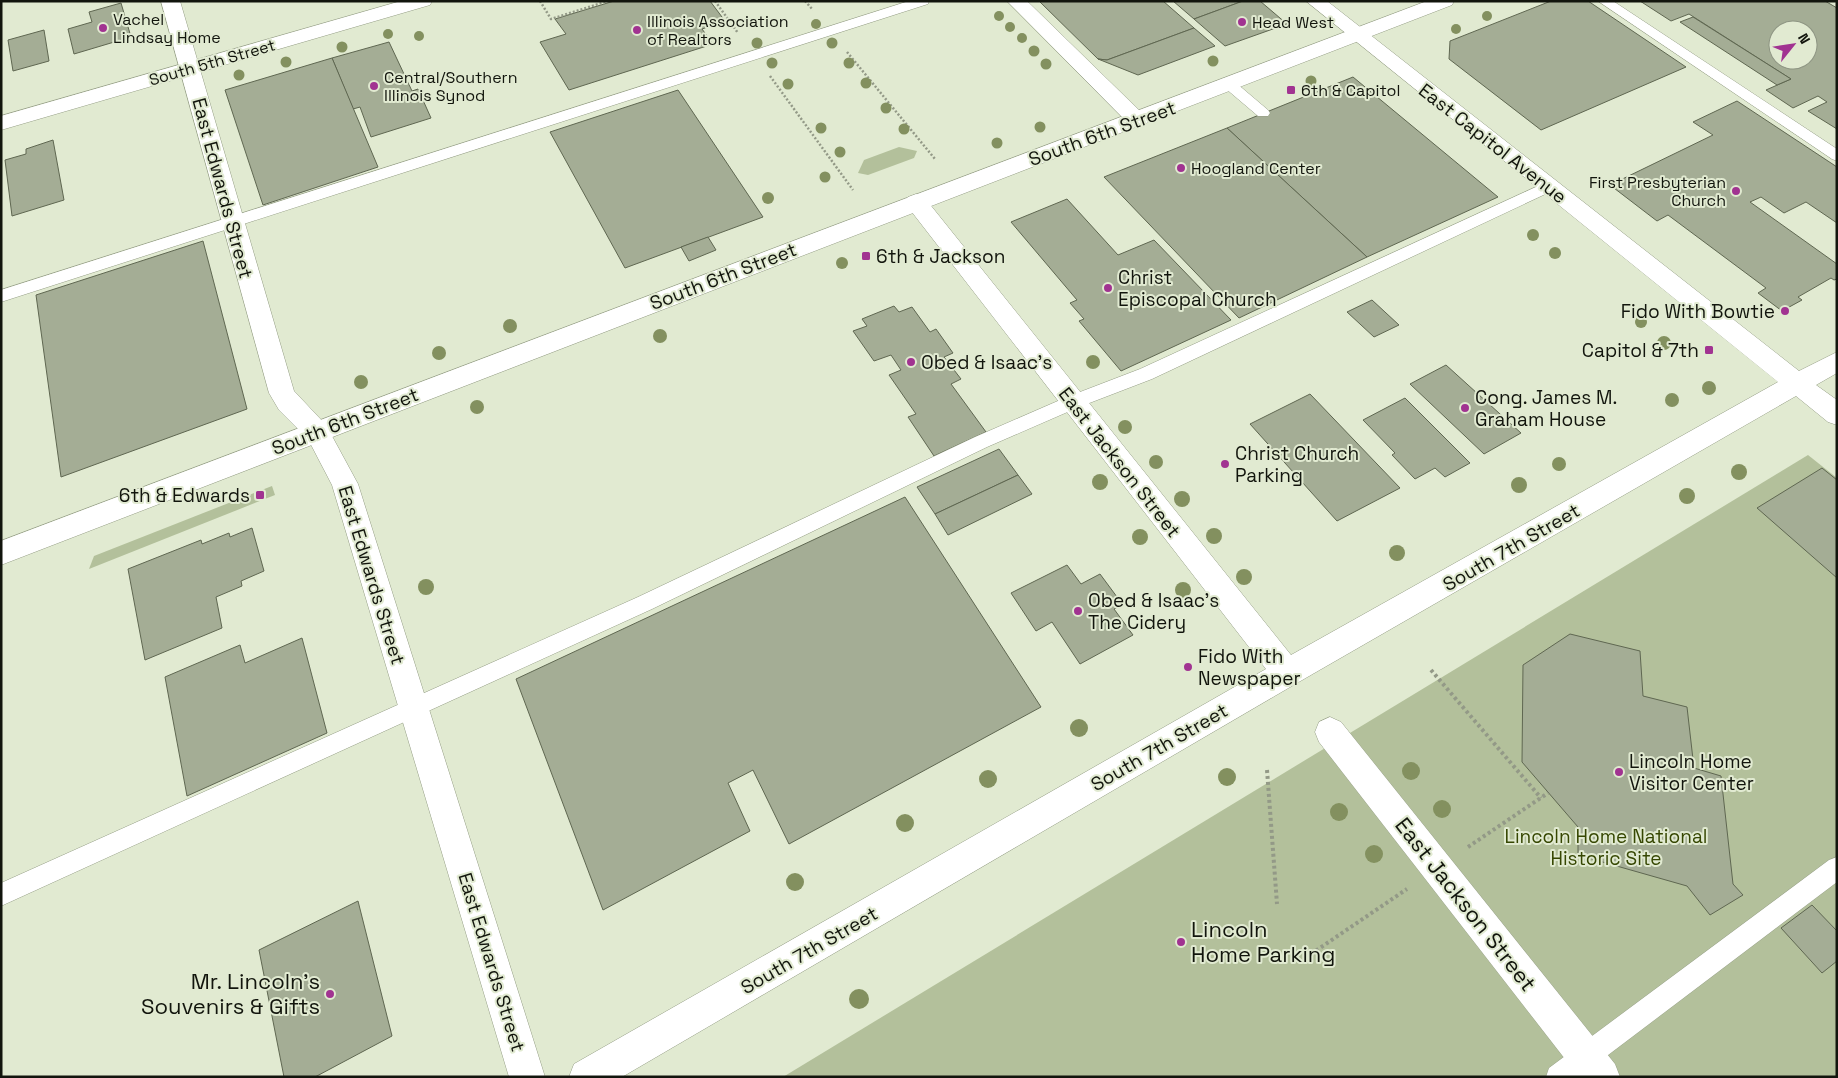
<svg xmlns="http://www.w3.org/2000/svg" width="1838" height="1078" font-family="'Space Grotesk',sans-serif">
  <rect width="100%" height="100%" fill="#e1ead1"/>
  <g fill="#b3c09b">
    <polygon points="899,147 917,151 914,158 868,175 858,173 864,160"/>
    <polygon points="1808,455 1837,478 1837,1077 783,1077"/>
    <polygon points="272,486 275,495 89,569 94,556"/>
  </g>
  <g fill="#a4ad95" stroke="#5f6751" fill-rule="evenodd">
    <polygon points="614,1 710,1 725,21 702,29 713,44 569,90 540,42 566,34 555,19"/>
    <polygon points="1039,1 1163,1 1194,28 1107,60 1098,59"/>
    <polygon points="1173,1 1243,1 1194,19"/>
    <polygon points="1243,1 1260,1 1287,24 1225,46 1194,19"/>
    <polygon points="1551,1 1588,1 1686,67 1541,130 1449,59 1450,41"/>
    <path d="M1640,1H1825L1837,8V129L1808,111L1827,102L1818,96L1793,108L1766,90L1791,79L1689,14L1671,21ZM1778,30H1808V60H1778Z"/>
    <polygon points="121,3 131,37 74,54 68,29 92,22 89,12"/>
    <polygon points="1693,17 1791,79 1777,85 1680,22"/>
    <polygon points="1194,28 1215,46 1138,75 1098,59 1107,60"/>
    <polygon points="44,30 49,61 13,71 8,40"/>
    <polygon points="389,42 412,91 418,89 431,118 371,137 360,107 353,109 332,58"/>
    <polygon points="332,58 378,167 263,205 225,90"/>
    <polygon points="1353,77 1498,197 1367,257 1227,128"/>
    <polygon points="678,90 763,217 625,268 550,132"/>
    <polygon points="1737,101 1837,167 1837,223 1806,202 1784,213 1761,197 1750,202 1837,264 1837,279 1834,280 1831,278 1798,297 1802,300 1782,311 1758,293 1766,288 1668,215 1657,221 1610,185 1713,135 1693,122"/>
    <polygon points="1227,128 1367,257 1239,318 1104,177"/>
    <polygon points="53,140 64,200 12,216 5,160 26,154 26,149"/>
    <polygon points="1067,199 1118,255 1154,240 1231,320 1121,371 1079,321 1084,319 1070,303 1077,300 1011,222"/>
    <polygon points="708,237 716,250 689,261 681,247"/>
    <polygon points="203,241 247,409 61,477 36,295"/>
    <polygon points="1372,300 1399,325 1374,337 1347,312"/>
    <polygon points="894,306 899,312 912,307 930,332 936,329 953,353 944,357 961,379 951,384 986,432 934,456 908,417 916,414 889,375 901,370 891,355 874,361 853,331 867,326 862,319"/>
    <polygon points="1446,365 1521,433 1484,454 1410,384"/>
    <polygon points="1310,394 1400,488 1337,521 1250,424"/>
    <polygon points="1405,398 1470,463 1445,477 1435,468 1415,479 1392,455 1395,453 1363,420"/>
    <polygon points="999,449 1018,475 935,514 917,487"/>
    <polygon points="1822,468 1837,480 1837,578 1757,508"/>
    <polygon points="1018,475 1032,494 948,535 935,514"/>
    <polygon points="905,497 1041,707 789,844 753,770 728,783 750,831 603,910 516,679"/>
    <polygon points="252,528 264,571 241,581 242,586 216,597 222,628 145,660 128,569 201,540 202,544 229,533 230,537"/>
    <polygon points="1067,565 1081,584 1100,574 1123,605 1114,609 1133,635 1080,664 1052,622 1036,631 1011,593"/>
    <polygon points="1570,634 1640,651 1643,696 1687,707 1694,768 1721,776 1733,884 1743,895 1710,915 1687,886 1578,855 1578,827 1522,762 1523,665"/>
    <polygon points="302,638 327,733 187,796 165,677 240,645 245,663"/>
    <polygon points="358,901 392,1036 315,1077 284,1077 259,950"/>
    <polygon points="1812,905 1837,931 1837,961 1822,973 1781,928"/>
  </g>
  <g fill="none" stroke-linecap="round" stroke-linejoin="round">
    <defs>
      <g id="service">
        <polygon points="909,1 929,1 928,4 1,302 1,290"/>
        <polygon points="1598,1 1613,1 1837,149 1837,161 1832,159"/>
        <polygon points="1230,81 1235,82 1268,110 1270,113 1268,116 1258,116 1225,88 1223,85 1225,82"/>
        <polygon points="1549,181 1554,182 1556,186 1554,190 1152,379 1079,407 987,447 652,609 1,906 1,883 638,597 975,437 1067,397 1140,369"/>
        <polygon points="1837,857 1837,882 1579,1077 1546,1077 1549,1068 1829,860"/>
      </g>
      <polygon id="pedestrian" points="1330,717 1341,722 1615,1064 1620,1077 1579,1077 1319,742 1315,732 1319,722"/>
      <g id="minor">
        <polygon points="161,1 180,1 294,391 326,425 358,484 545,1077 509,1077 332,485 308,439 279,410 269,393"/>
        <polygon points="1007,1 1027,1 1144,115 1147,120 1144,125 1137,127 1130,125"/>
        <polygon points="1306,1 1327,1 1799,371 1837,352 1837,373 1816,385 1837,400 1837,425 1828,422 1796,396 1297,683 622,1077 569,1077 574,1064 1266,669 908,207 905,202 908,197 916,194 924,197 1291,655 1778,382"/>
      </g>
      <g id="secondary">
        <polygon points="401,1 432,1 430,5 1,130 1,116"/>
        <polygon points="1427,1 1454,1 1452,5 1,565 1,541"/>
      </g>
    </defs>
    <use href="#service" stroke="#959e86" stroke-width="1"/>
    <use href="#pedestrian" stroke="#959e86" stroke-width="1"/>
    <use href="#minor" stroke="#959e86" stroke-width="1"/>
    <use href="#secondary" stroke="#959e86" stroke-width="1"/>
    <g stroke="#939987" stroke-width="2.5" stroke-dasharray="2 2" stroke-linecap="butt">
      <polyline points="540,1 551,19 608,1"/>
      <polyline points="715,1 738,33"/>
      <polyline points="805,1 813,10"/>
      <polyline points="847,52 935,159"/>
      <polyline points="770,76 853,190"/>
    </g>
    <g stroke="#939987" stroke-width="4" stroke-dasharray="3 3" stroke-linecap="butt">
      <polyline points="1431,670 1541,798"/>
      <polyline points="1267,770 1277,904"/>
      <polyline points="1468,847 1548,793"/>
      <polyline points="1311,954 1407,889"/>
    </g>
    <use href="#service" fill="#fff" fill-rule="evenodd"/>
    <use href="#pedestrian" fill="#fff" fill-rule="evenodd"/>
    <use href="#minor" fill="#fff" fill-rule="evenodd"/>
    <use href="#secondary" fill="#fff" fill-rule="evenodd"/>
  </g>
  <g fill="#83905f">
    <circle cx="999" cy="16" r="5"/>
    <circle cx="1487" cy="16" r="5"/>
    <circle cx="816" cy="24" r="5"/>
    <circle cx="1010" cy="27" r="5"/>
    <circle cx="1456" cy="29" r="5"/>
    <circle cx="388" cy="34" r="5"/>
    <circle cx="419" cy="36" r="5"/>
    <circle cx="1022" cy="38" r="5"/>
    <circle cx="757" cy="43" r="5.5"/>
    <circle cx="832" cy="43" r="5.5"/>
    <circle cx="342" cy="47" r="5.5"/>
    <circle cx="1034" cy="51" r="5.5"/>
    <circle cx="1213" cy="61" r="5.5"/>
    <circle cx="286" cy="62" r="5.5"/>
    <circle cx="772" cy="63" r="5.5"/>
    <circle cx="849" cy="63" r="5.5"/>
    <circle cx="1046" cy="64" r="5.5"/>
    <circle cx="239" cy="75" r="5.5"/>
    <circle cx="1311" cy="81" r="5.5"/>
    <circle cx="866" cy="83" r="5.5"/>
    <circle cx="788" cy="84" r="5.5"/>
    <circle cx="886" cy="108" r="5.5"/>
    <circle cx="1040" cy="127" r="5.5"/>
    <circle cx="821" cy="128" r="5.5"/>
    <circle cx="904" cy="129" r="5.5"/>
    <circle cx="997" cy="143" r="5.5"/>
    <circle cx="840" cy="152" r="5.5"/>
    <circle cx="825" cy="177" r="5.5"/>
    <circle cx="768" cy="198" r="6"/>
    <circle cx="1533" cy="235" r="6"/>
    <circle cx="1555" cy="253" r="6"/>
    <circle cx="842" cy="263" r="6"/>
    <circle cx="1641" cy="322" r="6"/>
    <circle cx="510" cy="326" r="7"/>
    <circle cx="660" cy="336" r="7"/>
    <circle cx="1664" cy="343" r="7"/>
    <circle cx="439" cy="353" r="7"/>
    <circle cx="1093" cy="362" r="7"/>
    <circle cx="361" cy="382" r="7"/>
    <circle cx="1709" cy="388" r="7"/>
    <circle cx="1672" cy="400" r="7"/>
    <circle cx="477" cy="407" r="7"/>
    <circle cx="1125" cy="427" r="7"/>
    <circle cx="1156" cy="462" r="7"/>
    <circle cx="1559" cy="464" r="7"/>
    <circle cx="1739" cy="472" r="8"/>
    <circle cx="1100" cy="482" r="8"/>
    <circle cx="1519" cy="485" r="8"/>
    <circle cx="1687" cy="496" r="8"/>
    <circle cx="1182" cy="499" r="8"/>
    <circle cx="1214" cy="536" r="8"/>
    <circle cx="1140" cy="537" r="8"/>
    <circle cx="1397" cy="553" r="8"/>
    <circle cx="1244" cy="577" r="8"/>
    <circle cx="426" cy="587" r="8"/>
    <circle cx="1183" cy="590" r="8"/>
    <circle cx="1079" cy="728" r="9"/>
    <circle cx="1411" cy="771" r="9"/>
    <circle cx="1227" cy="777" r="9"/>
    <circle cx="988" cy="779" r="9"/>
    <circle cx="1442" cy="809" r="9"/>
    <circle cx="1339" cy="812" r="9"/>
    <circle cx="905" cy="823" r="9"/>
    <circle cx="1374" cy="854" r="9"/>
    <circle cx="795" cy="882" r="9"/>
    <circle cx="859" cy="999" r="10"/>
  </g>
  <g fill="#a13391" stroke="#e1ead1" stroke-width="2">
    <circle cx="1242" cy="22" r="5"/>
    <circle cx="103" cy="28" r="5"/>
    <circle cx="637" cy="30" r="5"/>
    <circle cx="374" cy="86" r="5"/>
    <rect x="1286" y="85" width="10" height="10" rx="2.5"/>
    <circle cx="1181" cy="168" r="5"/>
    <circle cx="1736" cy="191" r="5"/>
    <rect x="861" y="251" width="10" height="10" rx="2.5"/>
    <circle cx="1108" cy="288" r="5"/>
    <circle cx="1785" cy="311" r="5"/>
    <rect x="1704" y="345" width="10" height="10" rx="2.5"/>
    <circle cx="911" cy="362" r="5"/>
    <circle cx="1465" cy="408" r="5"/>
    <circle cx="1225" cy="464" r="5"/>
    <rect x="255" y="490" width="10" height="10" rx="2.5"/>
    <circle cx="1078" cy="611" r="5"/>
    <circle cx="1188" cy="667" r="5"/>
    <circle cx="1619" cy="772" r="5"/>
    <circle cx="1181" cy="942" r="5"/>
    <circle cx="330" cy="994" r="5"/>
  </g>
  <g text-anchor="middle" stroke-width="4" stroke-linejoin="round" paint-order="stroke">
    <g font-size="16" fill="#12150d" stroke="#e1ead1" text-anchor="start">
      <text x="113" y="25">Vachel<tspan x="113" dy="18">Lindsay Home</tspan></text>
      <text x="647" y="27">Illinois Association<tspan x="647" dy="18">of Realtors</tspan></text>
      <text x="1252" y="28">Head West</text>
      <text x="384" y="83">Central/Southern<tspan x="384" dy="18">Illinois Synod</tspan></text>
      <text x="1301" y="96">6th &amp; Capitol</text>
      <text x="1191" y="174">Hoogland Center</text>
      <text x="1726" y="188" text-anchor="end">First Presbyterian<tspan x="1726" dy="18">Church</tspan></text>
    </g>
    <g font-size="16" fill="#12150d" stroke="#e1ead1">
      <text transform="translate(212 62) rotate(-16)" y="6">South 5th Street</text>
    </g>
    <g font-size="19" fill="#12150d" stroke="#e1ead1">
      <text transform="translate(1102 133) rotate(-20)" y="7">South 6th Street</text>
      <text transform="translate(1493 143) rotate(38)" y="7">East Capitol Avenue</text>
      <text transform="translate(223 188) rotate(75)" y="7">East Edwards Street</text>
      <text transform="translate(723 276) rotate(-21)" y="7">South 6th Street</text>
      <text transform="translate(345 421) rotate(-21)" y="7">South 6th Street</text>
      <text transform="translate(1120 462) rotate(52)" y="7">East Jackson Street</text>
      <text transform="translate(1511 547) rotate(-30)" y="7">South 7th Street</text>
      <text transform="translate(372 575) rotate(73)" y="7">East Edwards Street</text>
      <text transform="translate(1159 747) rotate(-30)" y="7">South 7th Street</text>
      <text transform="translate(809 950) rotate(-30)" y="7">South 7th Street</text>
      <text transform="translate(492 962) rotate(73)" y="7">East Edwards Street</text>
    </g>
    <g font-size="19" fill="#12150d" stroke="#e1ead1" text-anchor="start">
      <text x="876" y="263">6th &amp; Jackson</text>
      <text x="1118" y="284">Christ<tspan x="1118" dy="22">Episcopal Church</tspan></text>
      <text x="1775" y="318" text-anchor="end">Fido With Bowtie</text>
      <text x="1699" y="357" text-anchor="end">Capitol &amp; 7th</text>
      <text x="921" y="369">Obed &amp; Isaac's</text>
      <text x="1475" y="404">Cong. James M.<tspan x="1475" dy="22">Graham House</tspan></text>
      <text x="1235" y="460">Christ Church<tspan x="1235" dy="22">Parking</tspan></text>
      <text x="250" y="502" text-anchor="end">6th &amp; Edwards</text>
      <text x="1088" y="607">Obed &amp; Isaac's<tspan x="1088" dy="22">The Cidery</tspan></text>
      <text x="1198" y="663">Fido With<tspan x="1198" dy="22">Newspaper</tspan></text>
      <text x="1629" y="768">Lincoln Home<tspan x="1629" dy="22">Visitor Center</tspan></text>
    </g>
    <g font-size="19" fill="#364702" stroke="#e1ead1">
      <text x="1606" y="843">Lincoln Home National<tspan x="1606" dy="22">Historic Site</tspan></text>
    </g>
    <g font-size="22" fill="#12150d" stroke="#e1ead1">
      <text transform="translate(1466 904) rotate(52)" y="8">East Jackson Street</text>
    </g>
    <g font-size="22" fill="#12150d" stroke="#e1ead1" text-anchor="start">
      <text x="1191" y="937">Lincoln<tspan x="1191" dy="25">Home Parking</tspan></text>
      <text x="320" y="989" text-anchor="end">Mr. Lincoln's<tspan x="320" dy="25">Souvenirs &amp; Gifts</tspan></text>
    </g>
  </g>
  <rect width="1838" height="1078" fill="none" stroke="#12150d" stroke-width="5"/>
  <g transform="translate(1793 45) rotate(60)"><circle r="24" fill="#e1ead1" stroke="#8e9583"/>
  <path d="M0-4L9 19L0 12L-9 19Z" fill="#a13391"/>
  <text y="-8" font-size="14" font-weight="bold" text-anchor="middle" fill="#12150d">N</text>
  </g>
</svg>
